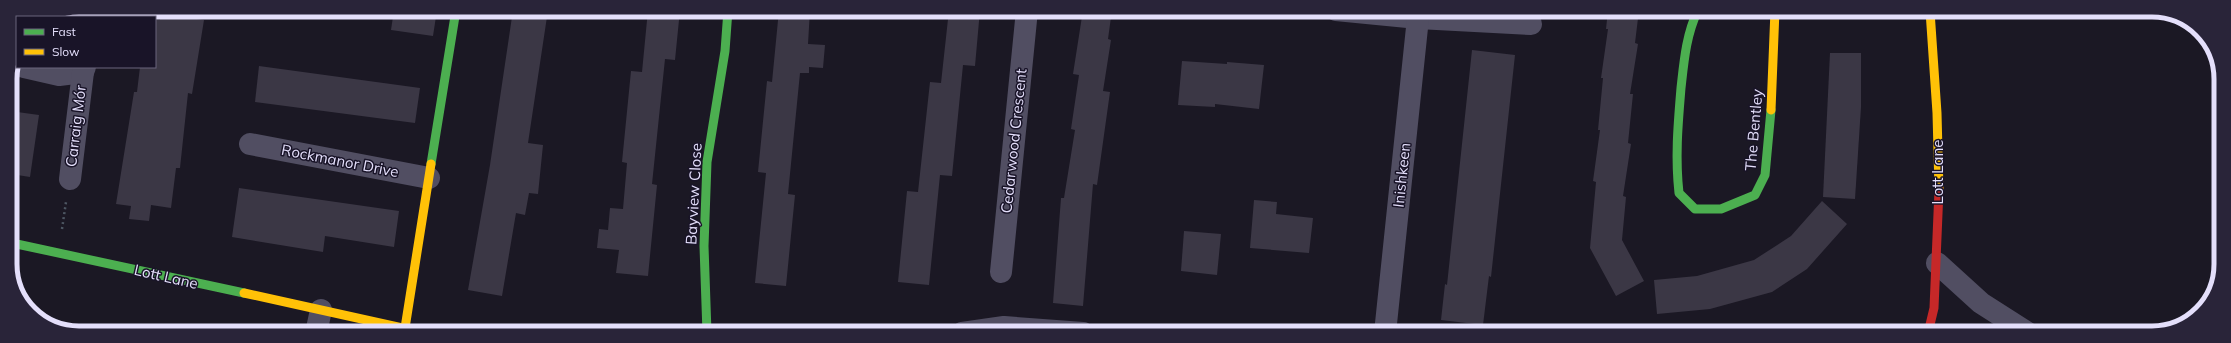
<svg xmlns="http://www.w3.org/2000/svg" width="2231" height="343" font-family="Mulish,sans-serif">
  <rect width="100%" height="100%" fill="#1b1824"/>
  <polygon fill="#182e2f" points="79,10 88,10 88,17 50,17"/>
  <g fill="#3b3745">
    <polygon points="394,10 437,10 433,36 391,30"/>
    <polygon points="513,10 548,10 528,143 543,145 538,194 529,193 525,215 516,213 502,296 468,290 490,165"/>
    <polygon points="648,10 680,10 675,60 665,59 652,184 657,185 648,276 616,273 619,250 597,248 599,229 608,230 610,208 623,209 627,163 622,162 631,71 642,72"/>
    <polygon points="779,10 810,10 808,44 825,45 823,68 809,67 809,73 800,73 788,194 795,195 786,286 755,283 766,173 758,172 767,81 772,82"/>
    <polygon points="949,10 980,10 975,66 963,65 952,176 940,175 929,285 898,282 907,191 918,192 930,82 941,83"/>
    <polygon points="1083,10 1112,10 1108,39 1111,40 1103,91 1110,92 1097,185 1093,184 1083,306 1053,303 1061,198 1064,198 1075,130 1071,129 1079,75 1073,74"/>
    <polygon points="1608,10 1639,10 1635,43 1638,44 1630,94 1633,94 1628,143 1631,144 1623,196 1626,197 1622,240 1644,281 1616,296 1590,248 1596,182 1593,181 1600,130 1598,130 1603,78 1601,78 1608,29 1606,29"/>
    <polygon points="160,14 204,20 192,94 188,93 180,168 176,168 171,208 151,205 149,221 129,219 131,206 116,204 134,92 137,92 140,67 155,67 155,20 160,20"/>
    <polygon points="1472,50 1515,55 1491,277 1489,276 1483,325 1441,320 1445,284 1447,285"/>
    <polygon points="1830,53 1861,53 1861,107 1855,199 1823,197"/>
    <polygon points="1182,61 1227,64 1227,62 1264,65 1259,109 1215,104 1215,107 1178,105"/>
    <polygon points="259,66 420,88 415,123 255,102"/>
    <polygon points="10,111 39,115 30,177 11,174"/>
    <polygon points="239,188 399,211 394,247 325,236 323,252 232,237"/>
    <polygon points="1254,200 1277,202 1276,214 1313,218 1309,253 1250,248"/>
    <polygon points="1822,201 1847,224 1807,269 1772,292 1710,309 1657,314 1654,280 1697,276 1754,260 1791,236"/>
    <polygon points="1184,231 1221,234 1217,275 1181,271"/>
  </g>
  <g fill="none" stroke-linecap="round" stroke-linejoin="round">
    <polyline stroke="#4d5662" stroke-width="2.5" stroke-dasharray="2 3" stroke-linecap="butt" points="62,229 66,202"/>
    <g stroke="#514e62" stroke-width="22">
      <polyline points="1336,10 1418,18 1531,24"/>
      <polyline points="101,17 102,10"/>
      <polyline points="24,67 59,75 83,72 85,67"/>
      <polyline points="250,144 429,178"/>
      <polyline points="70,179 83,72"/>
      <polyline points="1937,263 1981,303 2028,333"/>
      <polyline points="1001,272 1027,10"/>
      <polyline points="316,333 321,310"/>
      <polyline points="962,333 1004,327 1083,333"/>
      <polyline points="1385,333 1418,18"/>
    </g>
    <g stroke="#4caf50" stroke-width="9">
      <path d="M1698,10C1686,35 1684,61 1681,88C1678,124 1675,157 1679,193L1695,209H1721L1755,195L1765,175L1771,110"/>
      <polyline points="431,164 456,10"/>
      <polyline points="12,243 244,293"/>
      <polyline points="707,333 704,246 707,162 725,51 728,10"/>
    </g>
    <g stroke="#ffc107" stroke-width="9">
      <polyline points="1930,11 1937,113 1939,190"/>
      <polyline points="1771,110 1775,10"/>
      <polyline points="244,293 425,333"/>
      <polyline points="405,328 431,164"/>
    </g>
    <polyline stroke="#c62828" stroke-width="9" points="1928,333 1934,308 1939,190"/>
  </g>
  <g text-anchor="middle" stroke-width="3" stroke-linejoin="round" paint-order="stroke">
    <g font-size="15" fill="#e4dffb" stroke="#191428">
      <text transform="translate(76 126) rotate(-83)" y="5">Carraig Mór</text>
      <text transform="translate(1754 130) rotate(-85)" y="5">The Bentley</text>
      <text transform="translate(1014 141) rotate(-84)" y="5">Cedarwood Crescent</text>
      <text transform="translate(340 161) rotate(11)" y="5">Rockmanor Drive</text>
      <text transform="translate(1938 172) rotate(-90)" y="5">Lott Lane</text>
      <text transform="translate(1402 175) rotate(-84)" y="5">Inishkeen</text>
      <text transform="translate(694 194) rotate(-87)" y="5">Bayview Close</text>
      <text transform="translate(166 277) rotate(13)" y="5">Lott Lane</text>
    </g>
  </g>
  <path d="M0 0H2231V343H0ZM79 17H2152A62 62 0 0 1 2214 79V264A62 62 0 0 1 2152 326H79A62 62 0 0 1 17 264V79A62 62 0 0 1 79 17Z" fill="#292439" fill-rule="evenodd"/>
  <path fill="none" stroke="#e4dffb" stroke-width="5" d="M79 17H2152A62 62 0 0 1 2214 79V264A62 62 0 0 1 2152 326H79A62 62 0 0 1 17 264V79A62 62 0 0 1 79 17Z"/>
  <rect x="16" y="16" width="140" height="52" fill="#191428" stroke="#6a657c"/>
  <rect x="24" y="29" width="20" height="6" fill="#4caf50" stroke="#6a657c"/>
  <text x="52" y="36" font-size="12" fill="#e4dffb">Fast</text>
  <rect x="24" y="49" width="20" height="6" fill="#ffc107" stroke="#6a657c"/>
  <text x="52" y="56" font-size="12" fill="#e4dffb">Slow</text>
</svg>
